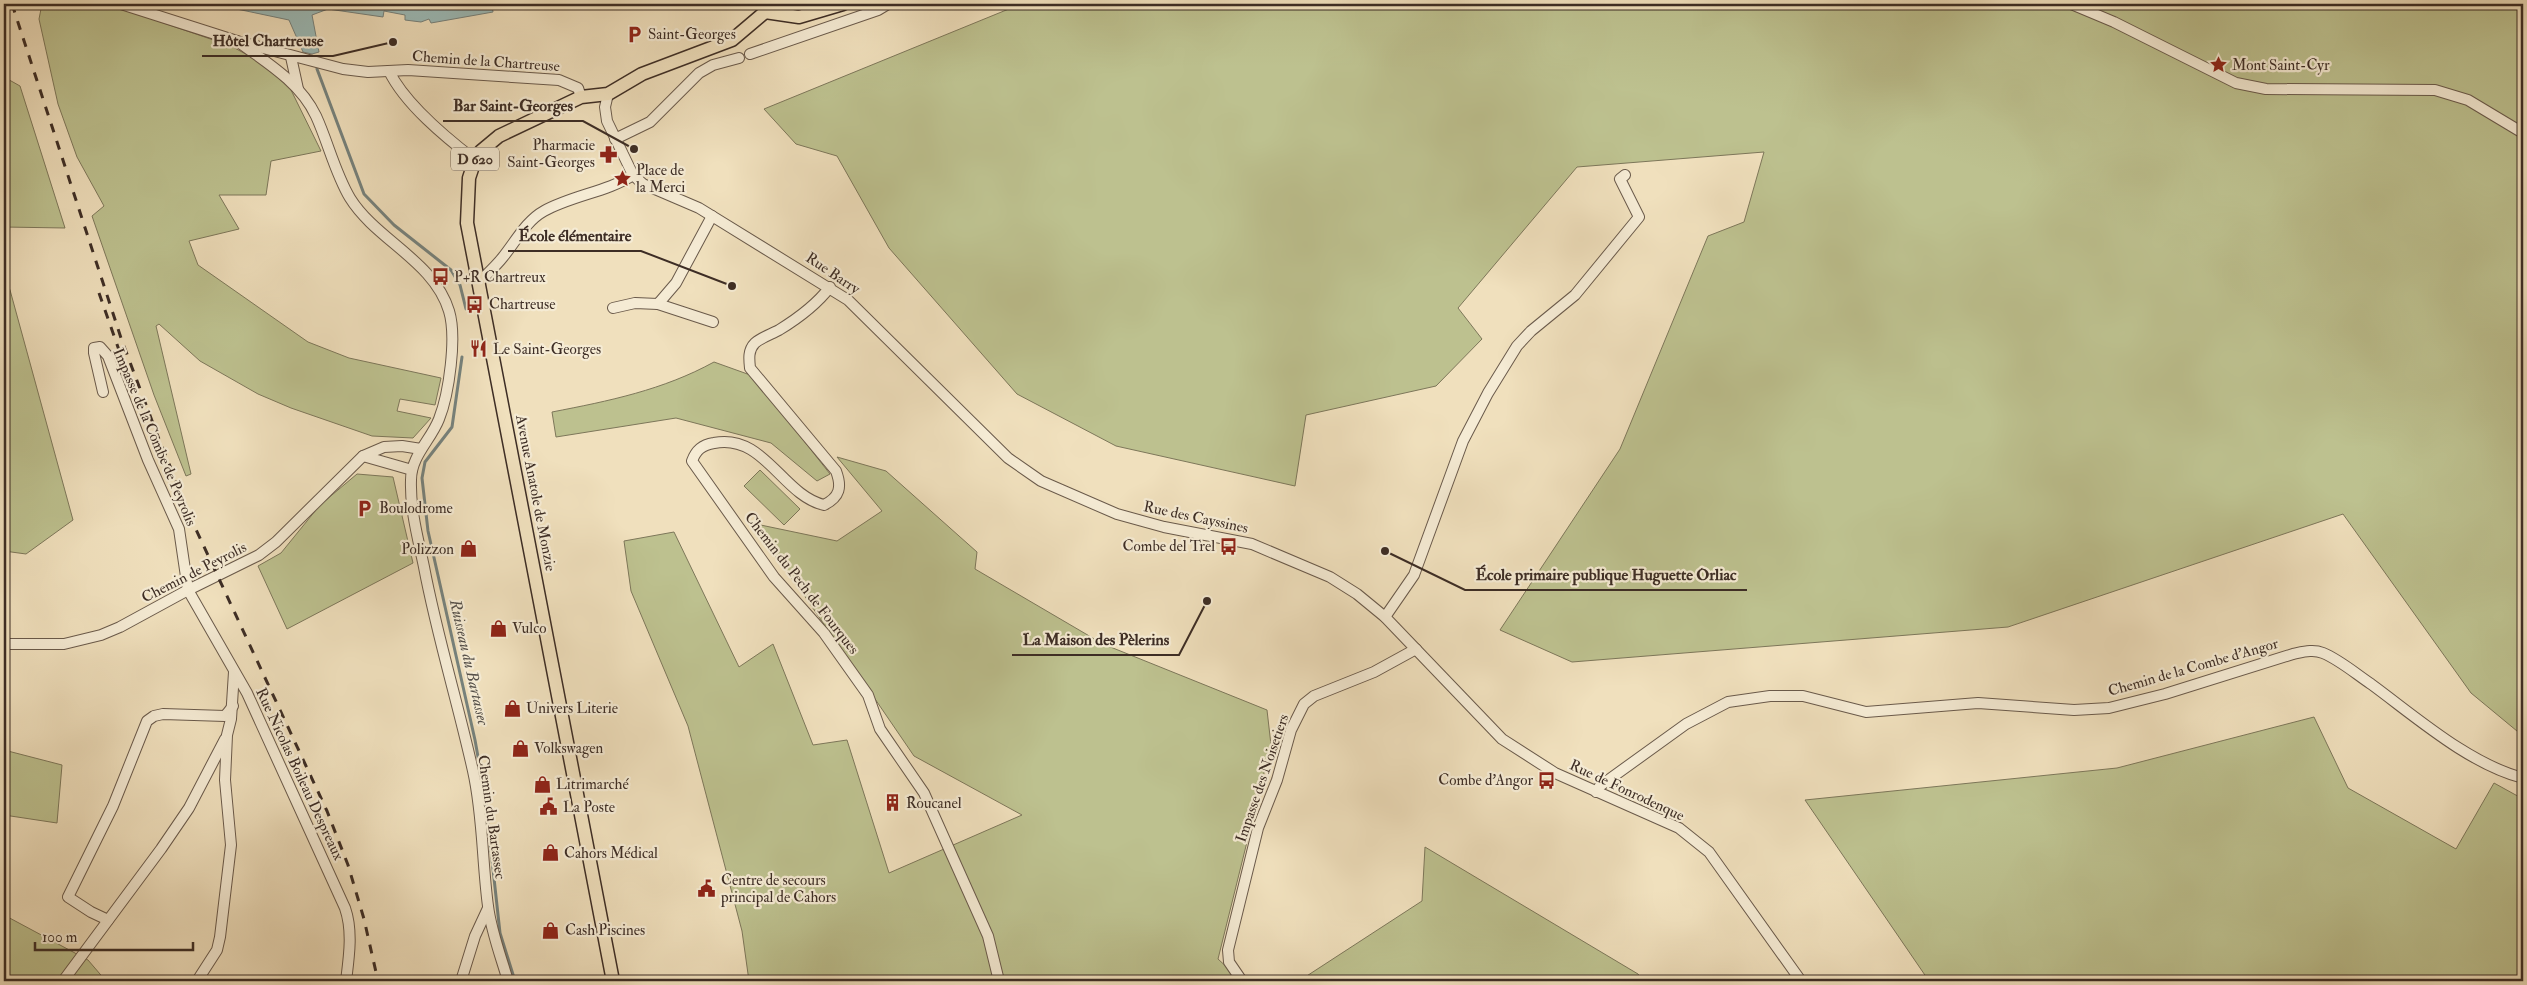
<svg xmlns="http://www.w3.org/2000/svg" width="2527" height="985" font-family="'IM FELL Double Pica',serif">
  <rect width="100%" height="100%" fill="#f0e0bd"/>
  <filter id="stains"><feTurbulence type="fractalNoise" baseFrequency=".004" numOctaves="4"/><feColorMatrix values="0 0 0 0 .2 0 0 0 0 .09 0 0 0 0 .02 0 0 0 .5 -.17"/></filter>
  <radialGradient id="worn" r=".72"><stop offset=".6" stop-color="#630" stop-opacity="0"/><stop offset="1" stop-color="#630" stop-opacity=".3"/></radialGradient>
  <g fill="#bdc18f" stroke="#7d775a">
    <polygon points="42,4 108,4 231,46 264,64 291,90 321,151 271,161 266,195 219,195 239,229 189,241 198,265 308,342 349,358 441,378 435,405 400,399 397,411 431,418 413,438 372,436 291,408 258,394 200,361 159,324 156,326 191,474 186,476 154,395 92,216 104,206 77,157 58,104 39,19"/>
    <polygon points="1021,4 2523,4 2523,736 2471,693 2343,514 2008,627 1572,662 1500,630 1620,449 1708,236 1744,222 1764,152 1577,167 1458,308 1482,339 1436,386 1306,415 1295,486 1116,446 1017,394 889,248 837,156 796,144 764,109"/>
    <polygon points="4,77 20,86 65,228 4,227"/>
    <polygon points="4,277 10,290 73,520 26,554 4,551"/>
    <path d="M714,362L753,376L830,474L817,481L771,443L676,418L556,437L552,412C609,401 663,390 714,362Z"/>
    <polygon points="837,457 886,471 977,552 975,569 1103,644 1267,710 1271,745 1218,959 1242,981 749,981 742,931 688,726 631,591 624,541 674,532 739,667 773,644 813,745 847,740 889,873 1022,815 914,756 806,598 751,523 837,541 882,511"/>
    <polygon points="760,470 800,509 784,525 744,486"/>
    <polygon points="357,474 393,477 413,563 287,629 258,566 281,553 320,505"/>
    <polygon points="2314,717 2348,788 2456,849 2494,783 2523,799 2523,981 1929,981 1805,800 2117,768"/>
    <polygon points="4,750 62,765 57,823 4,815"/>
    <polygon points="1425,847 1638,974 1644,981 1299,981 1422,901"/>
    <polygon points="4,915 88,960 106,981 4,981"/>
  </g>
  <polygon fill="#9cbbb8" stroke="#76827d" points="213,4 501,4 492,5 493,12 431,23 429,19 421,22 405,20 405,15 384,11 383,17 328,9 312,15 319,52 312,54 303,52 289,20"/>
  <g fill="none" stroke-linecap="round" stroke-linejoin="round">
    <g stroke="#76827d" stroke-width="3">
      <polyline points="317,69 364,194 394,225 451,270 460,285 466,309"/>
      <polyline points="462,357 452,427 425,462 422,478 428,531 475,740 485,796 500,933 515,981"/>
    </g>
    <defs>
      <g id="minor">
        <polyline points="121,4 237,41 343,69 368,72 408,70 559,80 578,88 581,97"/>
        <polyline points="2071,4 2114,22 2236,83 2266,89 2435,90 2468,100 2523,133"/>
        <path d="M237,41C266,62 300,82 316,116C328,142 335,173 350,198C376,240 434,261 449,311C457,337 449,394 439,419C431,440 411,456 411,480C410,510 418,538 424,567C437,636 458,703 473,771C483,815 482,861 488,906C491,931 501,957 508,981"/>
        <polyline points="750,54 878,10 888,4"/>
        <polyline points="291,57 298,89"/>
        <path d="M389,71C405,104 445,137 475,160"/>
        <polyline points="608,94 605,107 607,121 633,175 643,184 699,208 848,300 1008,458 1041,481 1117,514 1164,527 1252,544 1330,577 1357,594 1385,617 1502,739 1555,773 1679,828 1709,852 1801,981"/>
        <polyline points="615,139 650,122 699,73 713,65 739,58"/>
        <path d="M479,282C487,274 496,266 503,257C516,241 526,221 544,211C573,195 607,192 633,175"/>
        <path d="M830,287C817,304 797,319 779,330C772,334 762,337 755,343C748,350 749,359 750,368L836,471C842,487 840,497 824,505C782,495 764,433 714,443C702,445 696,450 692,461L774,577L824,633L868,695L880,729L924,793L988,936L999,981"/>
        <polyline points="658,304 713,322"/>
        <polyline points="613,308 635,303 658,304 676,283 712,216"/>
        <path d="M103,392L94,353V348L100,347L108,356L148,460L179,529L188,590L247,693L345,908C353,931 349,957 346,981"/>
        <polyline points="363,456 412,470"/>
        <polyline points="1385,617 1414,575 1463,441 1488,393 1517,346 1531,331 1575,295 1639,217 1620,179 1625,175"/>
        <polyline points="4,644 64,644 101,635 120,627 188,590 259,555 276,542 363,456 384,447 402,446 421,449"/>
        <path d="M1596,792L1600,786L1686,724L1728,702L1770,696H1803L1866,712L1978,703L2074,710L2109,708L2165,694L2293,654C2303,652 2313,649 2323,653C2340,660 2356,674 2371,684C2416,717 2469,764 2523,778"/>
        <polyline points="108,920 91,912 68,897 113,806 147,721 154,716 163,714 225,716 233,706"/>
        <polyline points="63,981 161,849 189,808 225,739"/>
        <polyline points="197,981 217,950 220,937 231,845 225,780 227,735 231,719 234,672"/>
        <polyline points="461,981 475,936 488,908"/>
        <polyline points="1242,981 1229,962 1228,950 1258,828 1277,780 1291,730 1304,704 1314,696 1374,672 1416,649"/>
      </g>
      <g id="major">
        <polyline points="765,12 799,17 843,4"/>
        <polyline points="613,981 467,223 469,178 475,160 481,151 499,136 581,97 608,94 642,74 732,40 765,12"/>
      </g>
    </defs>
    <use href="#minor" stroke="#6a5a4b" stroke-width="12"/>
    <use href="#major" stroke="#3d2d25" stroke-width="15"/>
    <use href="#minor" stroke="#f5ebd4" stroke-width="10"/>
    <use href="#major" stroke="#f0e0bd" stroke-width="12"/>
    <g stroke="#3d2d25" stroke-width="3" stroke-dasharray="9 9" stroke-linecap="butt">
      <polyline points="12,4 122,341 157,434 193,523 327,811 348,865 364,919 378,981"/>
      <polyline points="99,293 126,370"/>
    </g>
  </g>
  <defs>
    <symbol id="parking-bare" viewBox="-9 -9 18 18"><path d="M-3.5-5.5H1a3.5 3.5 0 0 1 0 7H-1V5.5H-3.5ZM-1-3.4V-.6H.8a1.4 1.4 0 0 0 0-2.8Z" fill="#8f2418" stroke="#f5ebd4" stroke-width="2.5" paint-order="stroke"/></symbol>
    <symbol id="sight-bare" viewBox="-9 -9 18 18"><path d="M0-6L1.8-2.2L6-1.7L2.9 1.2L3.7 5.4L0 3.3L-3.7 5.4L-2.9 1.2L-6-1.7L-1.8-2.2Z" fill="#8f2418" stroke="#f5ebd4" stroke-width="2.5" paint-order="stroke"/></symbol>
    <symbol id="pharmacy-bare" viewBox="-9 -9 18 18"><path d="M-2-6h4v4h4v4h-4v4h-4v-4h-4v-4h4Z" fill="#8f2418" stroke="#f5ebd4" stroke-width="2.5" paint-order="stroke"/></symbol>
    <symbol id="bus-bare" viewBox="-9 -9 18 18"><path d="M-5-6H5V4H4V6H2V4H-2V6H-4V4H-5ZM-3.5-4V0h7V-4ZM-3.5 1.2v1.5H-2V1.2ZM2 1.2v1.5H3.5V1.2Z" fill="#8f2418" stroke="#f5ebd4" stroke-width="2.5" paint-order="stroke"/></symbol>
    <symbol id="restaurant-bare" viewBox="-9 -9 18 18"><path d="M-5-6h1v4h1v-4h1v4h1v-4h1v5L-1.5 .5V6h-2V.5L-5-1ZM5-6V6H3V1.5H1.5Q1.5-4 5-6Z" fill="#8f2418" stroke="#f5ebd4" stroke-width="2.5" paint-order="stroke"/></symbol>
    <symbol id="shop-bare" viewBox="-9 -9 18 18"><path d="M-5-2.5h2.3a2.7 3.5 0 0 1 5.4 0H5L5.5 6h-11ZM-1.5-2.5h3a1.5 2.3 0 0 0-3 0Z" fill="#8f2418" stroke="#f5ebd4" stroke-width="2.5" paint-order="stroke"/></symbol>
    <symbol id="building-bare" viewBox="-9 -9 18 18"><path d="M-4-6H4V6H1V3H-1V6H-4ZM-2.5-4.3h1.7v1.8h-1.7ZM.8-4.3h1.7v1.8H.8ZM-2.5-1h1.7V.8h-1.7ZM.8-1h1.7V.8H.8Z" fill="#8f2418" stroke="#f5ebd4" stroke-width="2.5" paint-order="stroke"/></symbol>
    <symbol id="civic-bare" viewBox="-9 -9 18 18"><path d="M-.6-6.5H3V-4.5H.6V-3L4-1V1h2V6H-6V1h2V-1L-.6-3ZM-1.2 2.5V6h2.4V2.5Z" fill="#8f2418" stroke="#f5ebd4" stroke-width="2.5" paint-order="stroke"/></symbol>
  </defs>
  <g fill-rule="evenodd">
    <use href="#parking-bare" x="622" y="22" width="25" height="25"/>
    <use href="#sight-bare" x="2206" y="52" width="25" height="25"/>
    <use href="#pharmacy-bare" x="596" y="142" width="25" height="25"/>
    <use href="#sight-bare" x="610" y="166" width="25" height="25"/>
    <use href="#bus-bare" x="428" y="264" width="25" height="25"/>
    <use href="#bus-bare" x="462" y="292" width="25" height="25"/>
    <use href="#restaurant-bare" x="466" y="336" width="25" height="25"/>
    <use href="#parking-bare" x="352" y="496" width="25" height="25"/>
    <use href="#bus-bare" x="1216" y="534" width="25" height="25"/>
    <use href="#shop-bare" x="456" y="536" width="25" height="25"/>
    <use href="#shop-bare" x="486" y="616" width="25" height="25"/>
    <use href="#shop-bare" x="500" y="696" width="25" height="25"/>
    <use href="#shop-bare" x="508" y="736" width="25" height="25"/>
    <use href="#bus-bare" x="1534" y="768" width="25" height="25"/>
    <use href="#shop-bare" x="530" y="772" width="25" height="25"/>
    <use href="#building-bare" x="880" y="790" width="25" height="25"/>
    <use href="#civic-bare" x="536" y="794" width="25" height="25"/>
    <use href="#shop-bare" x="538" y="840" width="25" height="25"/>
    <use href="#civic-bare" x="694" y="876" width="25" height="25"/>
    <use href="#shop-bare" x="538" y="918" width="25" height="25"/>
  </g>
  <g text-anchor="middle" stroke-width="4.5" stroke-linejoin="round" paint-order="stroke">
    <rect fill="#f5ebd4" stroke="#74665a" stroke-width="1" x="451" y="147.5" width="48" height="23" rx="4"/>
    <g font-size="14" font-weight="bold" fill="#3d2d25">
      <text x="475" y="164">D 620</text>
    </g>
    <g font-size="15" fill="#3d2d25" stroke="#f5ebd4" text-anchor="start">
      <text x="648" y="39">Saint-Georges</text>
      <text x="2232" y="70">Mont Saint-Cyr</text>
      <text x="595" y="150" text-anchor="end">Pharmacie<tspan x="595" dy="17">Saint-Georges</tspan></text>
      <text x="636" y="175">Place de<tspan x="636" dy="17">la Merci</tspan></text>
      <text x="454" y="282">P+R Chartreux</text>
      <text x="489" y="309">Chartreuse</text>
      <text x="493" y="354">Le Saint-Georges</text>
      <text x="379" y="513">Boulodrome</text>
      <text x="1215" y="551" text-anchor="end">Combe del Trel</text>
      <text x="454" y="554" text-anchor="end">Polizzon</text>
      <text x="512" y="633">Vulco</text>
      <text x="526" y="713">Univers Literie</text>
      <text x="534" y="753">Volkswagen</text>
      <text x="1533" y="785" text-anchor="end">Combe d'Angor</text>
      <text x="556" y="789">Litrimarché</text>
      <text x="906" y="808">Roucanel</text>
      <text x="563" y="812">La Poste</text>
      <text x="564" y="858">Cahors Médical</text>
      <text x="721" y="885">Centre de secours<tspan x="721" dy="17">principal de Cahors</tspan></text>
      <text x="565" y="935">Cash Piscines</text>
    </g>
    <g font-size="15" fill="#3d2d25" stroke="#f5ebd4">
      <text transform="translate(486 61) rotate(4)" y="5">Chemin de la Chartreuse</text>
      <text transform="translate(833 273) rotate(34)" y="5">Rue Barry</text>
      <text transform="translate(155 437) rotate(67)" y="5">Impasse de la Combe de Peyrolis</text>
      <text transform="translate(536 493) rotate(79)" y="5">Avenue Anatole de Monzie</text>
      <text transform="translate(1196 517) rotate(12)" y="5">Rue des Cayssines</text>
      <text transform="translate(194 572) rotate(-27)" y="5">Chemin de Peyrolis</text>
      <text transform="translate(802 583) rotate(52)" y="5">Chemin du Pech de Fourques</text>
      <text transform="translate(2193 667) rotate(-16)" y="5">Chemin de la Combe d'Angor</text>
      <text transform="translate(300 774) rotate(65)" y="5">Rue Nicolas Boileau Despreaux</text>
      <text transform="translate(1262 778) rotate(-71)" y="5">Impasse des Noisetiers</text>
      <text transform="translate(1627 790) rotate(25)" y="5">Rue de Fonrodenque</text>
      <text transform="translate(492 817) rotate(82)" y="5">Chemin du Bartassec</text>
    </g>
    <g font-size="16" font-style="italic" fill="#55504a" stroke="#f5ebd4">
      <text transform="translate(470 662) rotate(77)" y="6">Ruisseau du Bartassec</text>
    </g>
  </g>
  <path fill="none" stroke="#3d2d25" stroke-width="2" d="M393 42L333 56H202M634 149L583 121H443M732 286L641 251H508M1385 551L1465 590H1747M1207 601L1179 655H1012"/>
  <g fill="#3d2d25" stroke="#f5ebd4" stroke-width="2">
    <circle cx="393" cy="42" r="5"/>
    <circle cx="634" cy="149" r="5"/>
    <circle cx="732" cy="286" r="5"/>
    <circle cx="1385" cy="551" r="5"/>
    <circle cx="1207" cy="601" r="5"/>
  </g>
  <g font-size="16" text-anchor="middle" font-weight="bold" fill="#3d2d25" stroke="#f5ebd4" stroke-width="4.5" stroke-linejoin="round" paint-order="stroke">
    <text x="268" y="46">Hôtel Chartreuse</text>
    <text x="513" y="111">Bar Saint-Georges</text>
    <text x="575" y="241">École élémentaire</text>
    <text x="1606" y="580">École primaire publique Huguette Orliac</text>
    <text x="1096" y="645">La Maison des Pèlerins</text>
  </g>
  <rect width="2527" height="985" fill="none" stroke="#f0e0bd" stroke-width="20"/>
  <rect x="5" y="5" width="2517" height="975" fill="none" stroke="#3d2d25" stroke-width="2.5"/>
  <rect x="10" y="10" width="2507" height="965" fill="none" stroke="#3d2d25"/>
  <path d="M35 942v8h158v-8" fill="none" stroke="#3d2d25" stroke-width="2.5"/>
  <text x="42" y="942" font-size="15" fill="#3d2d25" stroke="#f5ebd4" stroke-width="4" paint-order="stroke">100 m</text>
  <rect width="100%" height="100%" filter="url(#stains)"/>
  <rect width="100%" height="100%" fill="url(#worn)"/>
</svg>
